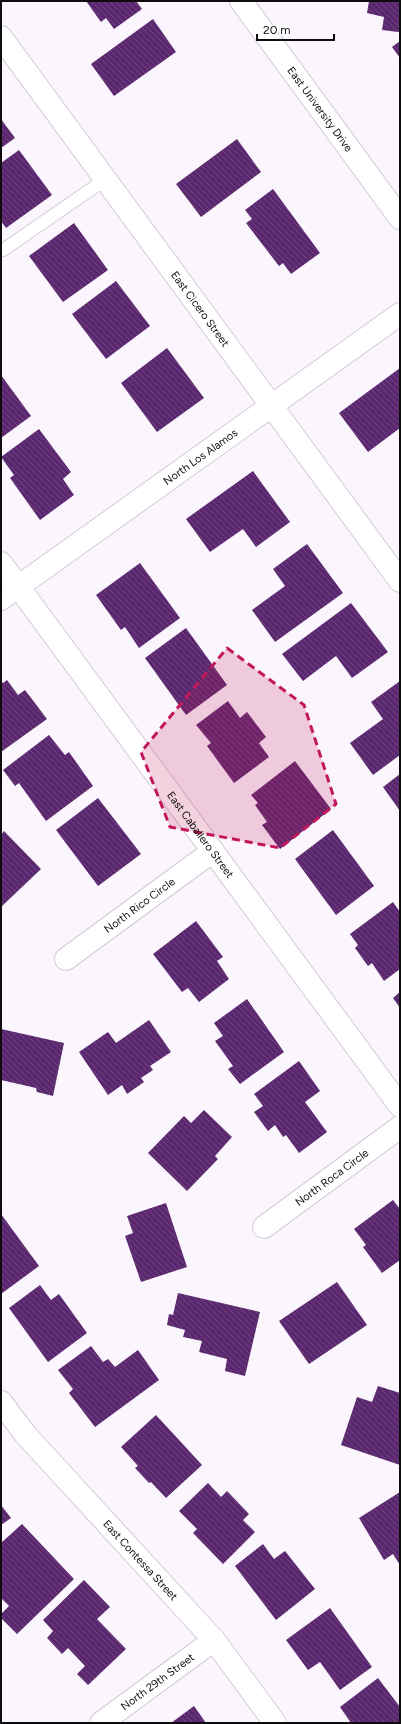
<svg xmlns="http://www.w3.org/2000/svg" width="401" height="1724" font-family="Figtree,sans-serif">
  <defs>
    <pattern id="building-back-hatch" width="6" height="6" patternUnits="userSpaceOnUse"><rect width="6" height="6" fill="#5b276f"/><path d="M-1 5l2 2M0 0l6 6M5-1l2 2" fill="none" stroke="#6d447d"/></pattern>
  </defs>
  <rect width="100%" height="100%" fill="#fbf6fd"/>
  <g fill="url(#building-back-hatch)">
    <polygon points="86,1 136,1 142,9 114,29 106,18 101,22"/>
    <polygon points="369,1 400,1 400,31 398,32 382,30 384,17 367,13"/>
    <polygon points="153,19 176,52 114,96 91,64"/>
    <polygon points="400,41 400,58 392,47"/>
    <polygon points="1,119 15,138 1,148"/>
    <polygon points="237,139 261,172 201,217 176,184"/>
    <polygon points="19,150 52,195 6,228 1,221 1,163"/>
    <polygon points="273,189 320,253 291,274 283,263 279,266 246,223 252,219 245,210"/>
    <polygon points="74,223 108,270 63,302 29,256"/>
    <polygon points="116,281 150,326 106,359 72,314"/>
    <polygon points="167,348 204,398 157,432 121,383"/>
    <polygon points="400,368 400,428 368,452 339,413"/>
    <polygon points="1,375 31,416 1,438"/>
    <polygon points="39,429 71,472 63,479 74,495 40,520 10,478 14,475 1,457"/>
    <polygon points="253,471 290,522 256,547 243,529 210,552 186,519"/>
    <polygon points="307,544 343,593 275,642 252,610 285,586 273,569"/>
    <polygon points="140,563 180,618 139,648 125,627 121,630 96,595"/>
    <polygon points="351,603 388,652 352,678 336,656 303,681 282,654"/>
    <polygon points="186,628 227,685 186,715 145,658"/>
    <polygon points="7,680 18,695 25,690 47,719 1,752 1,681 3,683"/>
    <polygon points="400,681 400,755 373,775 350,743 383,719 371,702"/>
    <polygon points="228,701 240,718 247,712 266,737 259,743 269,757 234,783 207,746 211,743 196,725"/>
    <polygon points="49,735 65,755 69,752 93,786 46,821 19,783 15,786 3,770"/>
    <polygon points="295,761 331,809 280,849 262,825 267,822 255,805 258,803 251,795"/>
    <polygon points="400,774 400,811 383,787"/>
    <polygon points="98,798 141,854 98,886 56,830"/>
    <polygon points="333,830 374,886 336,915 295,859"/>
    <polygon points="4,831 41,869 1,907 1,835"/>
    <polygon points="393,902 400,912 400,969 384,981 372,963 368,966 355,948 358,945 350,934"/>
    <polygon points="196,921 223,957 217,961 229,979 199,1002 188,988 182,992 153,954"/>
    <polygon points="400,992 400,1008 393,998"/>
    <polygon points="247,999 284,1052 240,1084 228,1069 233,1066 215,1041 223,1036 214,1023"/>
    <polygon points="149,1020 171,1052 150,1066 153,1070 141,1078 144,1082 127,1094 122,1085 108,1095 79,1052 108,1032 116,1043"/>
    <polygon points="1,1029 64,1043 53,1096 37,1092 36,1088 1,1080"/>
    <polygon points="299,1061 320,1091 305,1102 327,1132 299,1153 286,1135 283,1137 275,1125 268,1131 254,1112 263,1106 254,1094"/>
    <polygon points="204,1110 232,1137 215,1156 218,1159 187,1191 148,1153 184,1116 191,1123"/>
    <polygon points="393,1200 400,1209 400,1260 382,1273 363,1247 366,1245 354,1229"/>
    <polygon points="166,1203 187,1267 141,1282 125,1236 133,1233 127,1216"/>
    <polygon points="1,1214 39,1266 1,1294"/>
    <polygon points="337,1282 367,1325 309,1364 279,1321"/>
    <polygon points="40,1285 51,1300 59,1294 87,1333 48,1362 9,1308"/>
    <polygon points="178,1293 260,1312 245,1376 225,1371 227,1359 199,1352 202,1341 183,1337 185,1330 167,1325 169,1314 173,1315"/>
    <polygon points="91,1346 103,1362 108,1359 115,1367 138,1350 159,1380 95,1427 69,1393 73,1389 58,1370"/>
    <polygon points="378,1386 400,1393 400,1465 341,1445 357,1397 372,1402"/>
    <polygon points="156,1415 202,1465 166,1498 151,1482 149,1483 135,1468 138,1466 121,1447"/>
    <polygon points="208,1483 221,1497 227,1491 249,1514 243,1520 255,1532 223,1564 193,1533 197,1529 179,1511"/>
    <polygon points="400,1492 400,1565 393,1554 384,1560 359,1518"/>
    <polygon points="1,1505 11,1518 1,1525"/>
    <polygon points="22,1524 74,1579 17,1634 1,1618 1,1614 9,1606 1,1598 1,1543"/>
    <polygon points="263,1544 274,1559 285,1551 315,1589 276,1620 235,1566"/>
    <polygon points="84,1580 110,1607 97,1619 126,1649 88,1685 77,1674 85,1666 68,1648 62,1654 47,1638 53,1631 43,1620"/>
    <polygon points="330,1608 372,1667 340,1690 320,1662 308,1670 286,1640"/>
    <polygon points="378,1678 400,1707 400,1723 351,1723 340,1707"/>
    <polygon points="194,1706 206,1723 171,1723"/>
  </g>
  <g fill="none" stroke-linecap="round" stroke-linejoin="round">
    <defs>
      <polyline id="lane" points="3,250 106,179"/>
      <g id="street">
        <path id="s1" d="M1,37L400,581"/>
        <path id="s2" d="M1,563L400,1106"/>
        <path id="s3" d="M1,599L400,314"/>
        <path id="s4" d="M66,959L213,851"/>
        <path id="s5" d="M264,1227L400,1127"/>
        <path id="s6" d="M1,1402L25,1434L214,1640L275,1723"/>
        <path id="s7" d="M101,1723L214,1640"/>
      </g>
      <g id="secondary">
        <path id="s8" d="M241,1L400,218"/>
      </g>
    </defs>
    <use href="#lane" stroke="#d3cbd7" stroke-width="14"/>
    <use href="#street" stroke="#d3cbd7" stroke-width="24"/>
    <use href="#secondary" stroke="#d3cbd7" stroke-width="24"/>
    <use href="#lane" stroke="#fff" stroke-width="12"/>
    <use href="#street" stroke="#fff" stroke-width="22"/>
    <use href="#secondary" stroke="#fff" stroke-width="22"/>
  </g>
  <path fill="#c2185b" fill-opacity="0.2" stroke="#c2185b" stroke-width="3" stroke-dasharray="8 5" stroke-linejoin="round" d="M227,648L304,705L336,804L280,848L170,827L141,752Z"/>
  <g text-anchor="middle" stroke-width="4" stroke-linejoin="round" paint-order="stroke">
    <g font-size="11" fill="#0e0c0f" stroke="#fff">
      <text dy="4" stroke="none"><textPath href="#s8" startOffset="134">East University Drive</textPath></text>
      <text dy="4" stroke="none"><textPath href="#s1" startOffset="337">East Cicero Street</textPath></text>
      <text dy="4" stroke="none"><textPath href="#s3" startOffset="245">North Los Alamos</textPath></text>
      <text dy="4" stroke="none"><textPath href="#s2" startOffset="337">East Caballero Street</textPath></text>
      <text dy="4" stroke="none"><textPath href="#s4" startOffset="91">North Rico Circle</textPath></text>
      <text dy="4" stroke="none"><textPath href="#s5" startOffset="84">North Roca Circle</textPath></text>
      <text dy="4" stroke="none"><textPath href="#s6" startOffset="211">East Contessa Street</textPath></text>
      <text dy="4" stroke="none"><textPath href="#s7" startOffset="70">North 29th Street</textPath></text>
    </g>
  </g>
  <rect width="401" height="1724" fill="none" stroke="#0e0c0f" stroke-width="4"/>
  <path d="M257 34v6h77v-6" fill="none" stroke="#0e0c0f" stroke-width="2"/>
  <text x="263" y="34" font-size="12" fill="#0e0c0f" stroke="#ffffff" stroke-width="3" paint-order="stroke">20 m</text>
</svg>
